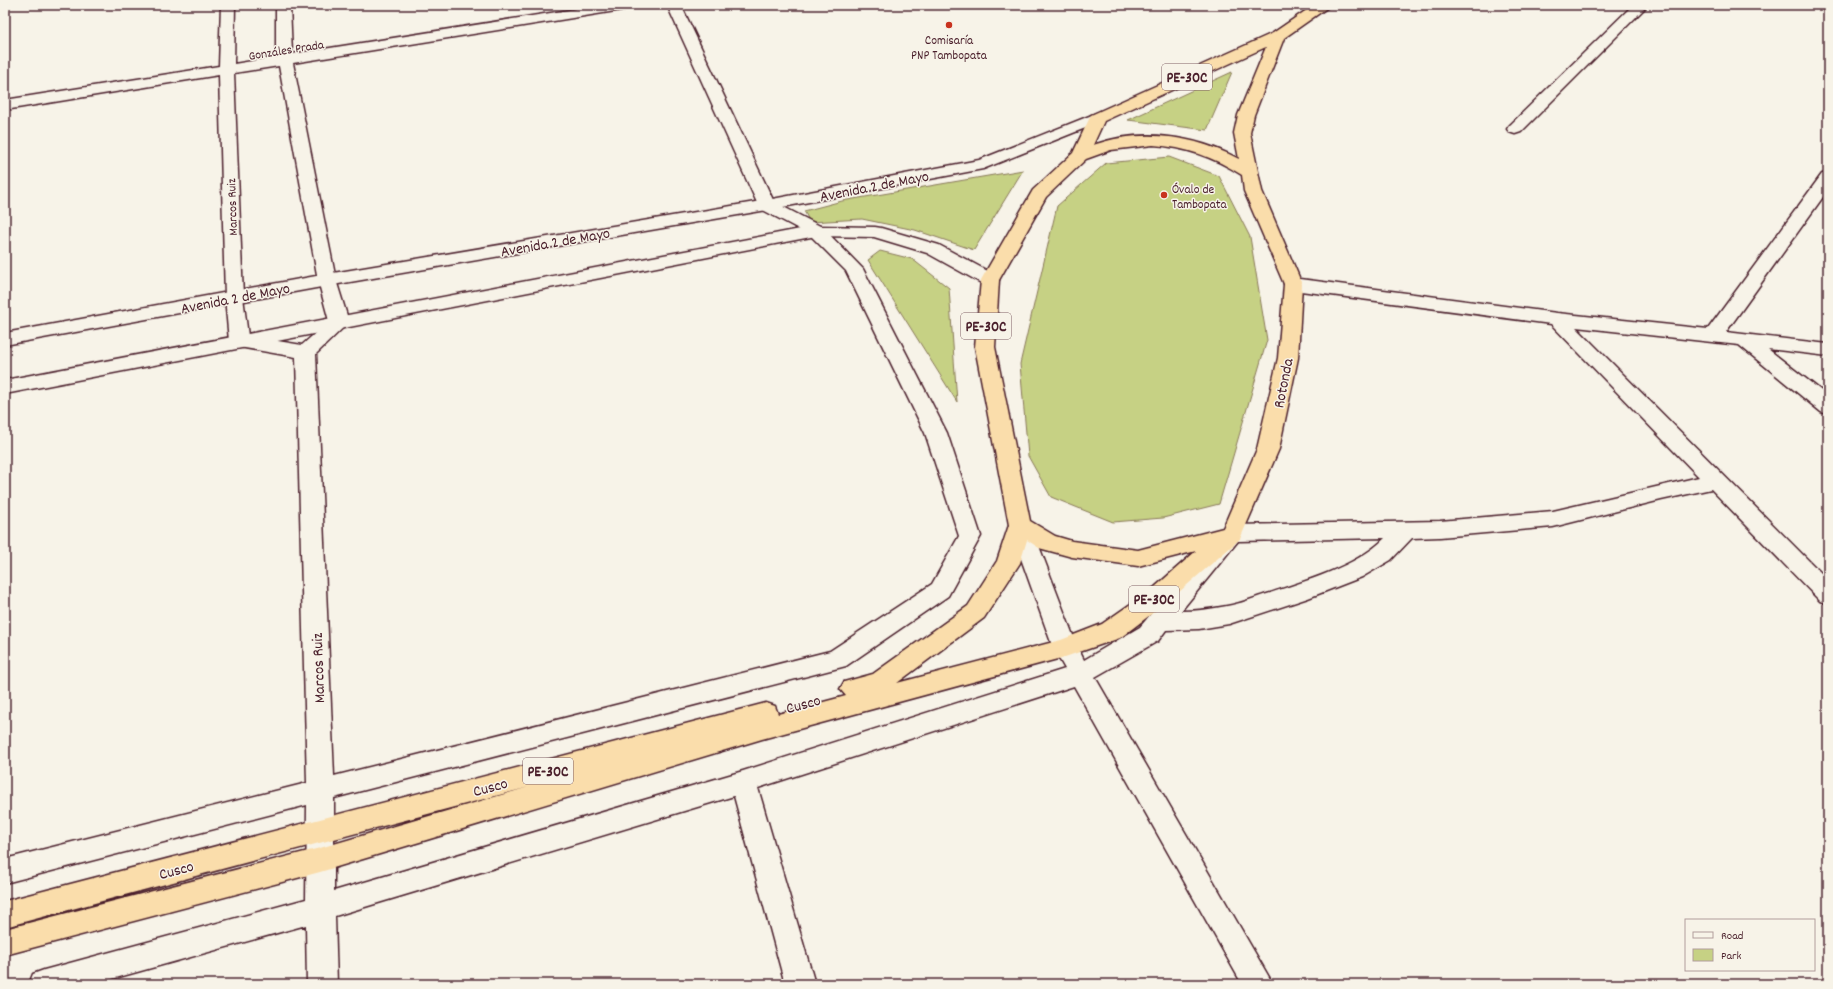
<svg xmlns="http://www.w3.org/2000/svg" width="1833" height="989" font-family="Dekko,sans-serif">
  <rect width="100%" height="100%" fill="#f7f3e8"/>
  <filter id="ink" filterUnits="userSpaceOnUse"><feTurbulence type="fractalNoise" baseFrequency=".025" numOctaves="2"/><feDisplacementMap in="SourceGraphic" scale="8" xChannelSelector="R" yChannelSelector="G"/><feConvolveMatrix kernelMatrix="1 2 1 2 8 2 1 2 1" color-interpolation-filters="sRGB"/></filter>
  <g filter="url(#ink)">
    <g fill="#c6d184" stroke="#887858">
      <polygon points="1232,72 1207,130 1128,120"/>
      <polygon points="1169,157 1219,176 1250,237 1267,340 1219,504 1163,518 1113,522 1051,497 1028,456 1020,364 1057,206 1106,163"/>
      <polygon points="1023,170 974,250 915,230 862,219 810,222 804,211 842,201"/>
      <polygon points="880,251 912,259 949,288 957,402 868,260"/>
    </g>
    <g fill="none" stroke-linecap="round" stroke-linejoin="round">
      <defs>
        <g id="minor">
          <path d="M221,5H235L234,64L277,57L276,50V5H290L292,54L601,5H635L633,8L628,9L293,63L336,280L349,322L316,354L334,776L830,651L932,584L959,536L925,433L846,271L810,235L807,231L810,227L816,226L822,227L863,269L947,433L981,536L948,596L846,666L334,798V891L743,771L1065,669L1053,648L1009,525L1012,519L1020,517L1028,519L1031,525L1077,646L1084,660L1140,627L1224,527L1232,525L1440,521L1553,511L1699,477L1551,324L1293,290L1286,288L1284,284L1286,280L1293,278L1557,313L1708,329L1822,174L1828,173V190L1726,332L1828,344V356L1768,349L1828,396V414L1821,412L1739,345L1576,327L1828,580V604L1820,601L1711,489L1661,500L1553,527L1440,537L1412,538L1391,560L1362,577L1308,598L1229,624L1199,629L1166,630L1158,641L1095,677L1273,984H1242L1074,686L758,788L815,984H785L734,796L335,916L337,984H307L306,925L94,984H29L33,974L44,970L306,899L307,805L5,883V859L307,783L296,357L239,347L232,345L229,341L225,297L219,75L5,110V100L219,66ZM279,66L318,280L329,321L302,345L248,336L243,297L234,73ZM1385,538C1356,567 1306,581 1267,594C1254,598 1240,604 1227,606C1211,609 1197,611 1181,611L1238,541Z"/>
          <polygon points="1633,5 1648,5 1521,132 1515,134 1509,132 1507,129 1509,126"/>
        </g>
        <polygon id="tertiary" points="667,5 681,5 774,202 822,227 825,231 822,235 816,236 810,235 761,209 758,205"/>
        <g id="secondary">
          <polygon points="1097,113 1103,115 1105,118 1103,121 983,169 767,210 327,286 5,345 5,333 327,274 767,200 979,160"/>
          <polygon points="816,226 875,227 881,228 939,245 997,276 999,280 997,284 990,286 983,284 927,253 874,237 816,236 5,394 5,380"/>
        </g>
        <path id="trunk" d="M1314,5H1331L1284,38L1254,115L1250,133L1262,191L1302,284L1298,358L1279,449L1240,539L1171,599L1120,638L1065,657L762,739L320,872L5,955V929L320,848L529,787L5,927V901L766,703L775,706L778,714L846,696L840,689L844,682L873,674L968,606L997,561L1009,525L975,347L981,280L1033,190L1073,153L1091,115L1273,33ZM1266,47L1238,115L1234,133L1239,159C1195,135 1141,128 1093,145L1104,121ZM1153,145C1186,147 1214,157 1242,175L1244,191L1284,284L1278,358L1257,449L1223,528L1138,550L1072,541L1055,536L1030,521L995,347L999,280L1046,197L1086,159L1111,150ZM1027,540L1039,548L1072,557L1138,566L1196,551L1155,587L1102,624L1061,640L897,683L984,618L1020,563Z"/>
      </defs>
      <use href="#minor" stroke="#4a1f2b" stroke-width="3"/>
      <use href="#tertiary" stroke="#4a1f2b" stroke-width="3"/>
      <use href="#secondary" stroke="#4a1f2b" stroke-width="3"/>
      <use href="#trunk" stroke="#4a1f2b" stroke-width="3"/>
      <use href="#minor" fill="#f7f3e8" fill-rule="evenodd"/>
      <use href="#tertiary" fill="#f7f3e8" fill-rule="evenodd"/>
      <use href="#secondary" fill="#f7f3e8" fill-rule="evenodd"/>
      <use href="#trunk" fill="#faddab" fill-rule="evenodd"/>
    </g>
  </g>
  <g fill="#c8321e" stroke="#f7f3e8" stroke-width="1.5">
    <circle cx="949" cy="25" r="4"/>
    <circle cx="1164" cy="195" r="4"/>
  </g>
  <g text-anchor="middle" stroke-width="3" stroke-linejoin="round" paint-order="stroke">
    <g font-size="13" fill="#4a1f2b" stroke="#f7f3e8">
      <text x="949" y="44">Comisaría<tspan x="949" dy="15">PNP Tambopata</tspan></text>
      <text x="1172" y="193" text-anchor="start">Óvalo de<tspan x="1172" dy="15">Tambopata</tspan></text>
    </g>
    <g font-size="13" fill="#4a1f2b" stroke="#f7f3e8">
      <text transform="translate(286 49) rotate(-9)" y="5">Gonzáles Prada</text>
      <text transform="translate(231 207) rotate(-92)" y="5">Marcos Ruiz</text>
    </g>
    <g fill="#f7f3e8" stroke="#7e5f64" stroke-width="1">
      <rect x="1162" y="64" width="50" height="26" rx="3"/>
      <rect x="961" y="313" width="50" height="26" rx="3"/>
      <rect x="1129" y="586" width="50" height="26" rx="3"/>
      <rect x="523" y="758" width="50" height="26" rx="3"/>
    </g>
    <g font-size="15" font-weight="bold" fill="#4a1f2b">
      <text x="1187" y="82">PE-30C</text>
      <text x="986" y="331">PE-30C</text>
      <text x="1154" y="604">PE-30C</text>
      <text x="548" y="776">PE-30C</text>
    </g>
    <g font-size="16" fill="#4a1f2b" stroke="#f7f3e8">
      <text transform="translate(874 185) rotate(-11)" y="6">Avenida 2 de Mayo</text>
      <text transform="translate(555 241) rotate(-10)" y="6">Avenida 2 de Mayo</text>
      <text transform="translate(235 297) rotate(-11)" y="6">Avenida 2 de Mayo</text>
      <text transform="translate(1282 383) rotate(-79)" y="6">Rotonda</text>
      <text transform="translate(317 668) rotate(-92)" y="6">Marcos Ruiz</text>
      <text transform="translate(803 703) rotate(-15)" y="6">Cusco</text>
      <text transform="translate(490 786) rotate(-15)" y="6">Cusco</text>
      <text transform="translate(176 869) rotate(-15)" y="6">Cusco</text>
    </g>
  </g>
  <rect width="1833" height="989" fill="none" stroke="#f7f3e8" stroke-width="20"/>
  <rect x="10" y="10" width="1813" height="969" fill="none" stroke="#4a1f2b" stroke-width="1.5" filter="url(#ink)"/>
  <rect x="1685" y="919" width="130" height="52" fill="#f7f3e8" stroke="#b29e9c"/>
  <rect x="1693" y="932" width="20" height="6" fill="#f7f3e8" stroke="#b29e9c"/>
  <text x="1721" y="939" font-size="12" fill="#4a1f2b">Road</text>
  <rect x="1693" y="949" width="20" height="12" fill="#c6d184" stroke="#b29e9c"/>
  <text x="1721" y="959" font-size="12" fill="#4a1f2b">Park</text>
</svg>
